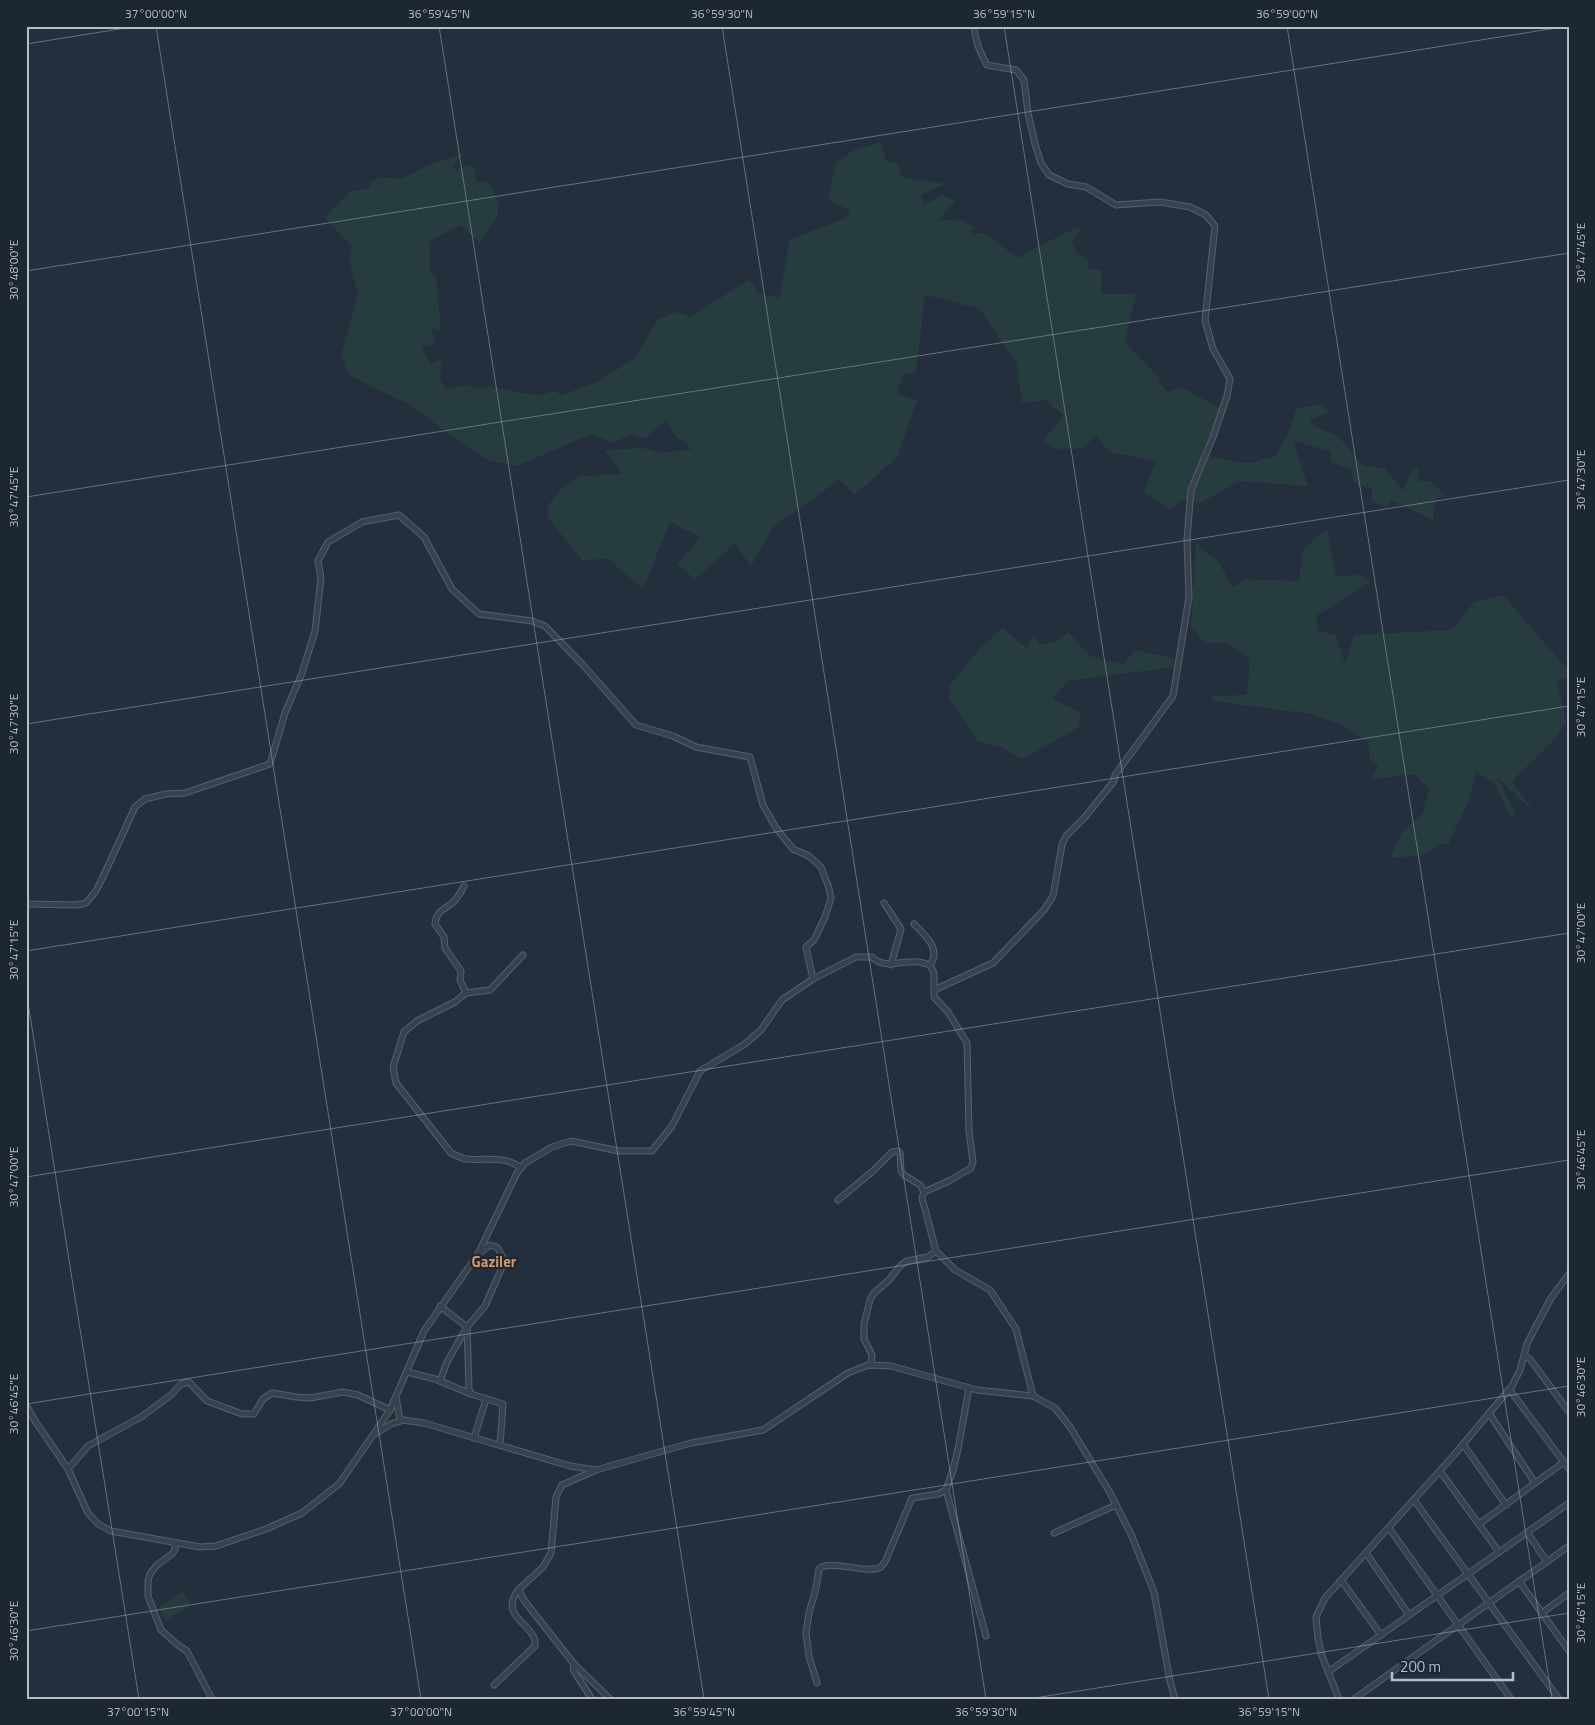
<svg xmlns="http://www.w3.org/2000/svg" width="1595" height="1725" font-family="'Titillium Web',sans-serif">
  <rect width="100%" height="100%" fill="#242f3e"/>
  <g fill="#263c3f">
    <polygon points="881,142 886,161 898,163 902,177 945,184 921,195 924,205 943,195 955,201 938,221 960,219 974,227 971,235 983,233 1019,258 1033,249 1076,228 1081,229 1072,240 1076,252 1089,261 1088,268 1101,270 1101,294 1136,294 1125,342 1158,376 1159,382 1169,392 1179,386 1220,408 1202,454 1213,458 1250,463 1275,456 1287,435 1297,408 1322,404 1329,412 1309,421 1318,428 1337,435 1364,466 1384,468 1403,491 1412,470 1419,466 1418,481 1430,481 1447,497 1436,498 1433,520 1391,500 1387,508 1372,501 1372,489 1354,483 1351,470 1331,462 1331,451 1293,441 1308,486 1239,481 1201,503 1182,500 1170,510 1144,492 1156,461 1109,452 1096,435 1083,448 1055,449 1043,441 1063,415 1046,400 1022,403 1017,365 980,309 925,295 916,372 903,375 897,394 917,400 898,456 855,495 839,480 774,526 751,566 735,544 695,579 677,565 700,537 670,522 643,589 607,558 583,561 547,517 548,506 560,490 580,476 622,474 605,450 643,448 660,453 692,449 675,435 666,420 645,438 631,434 614,443 591,434 517,466 488,460 452,437 411,405 374,388 348,374 341,356 358,294 349,260 352,247 325,218 351,191 369,188 371,181 380,177 401,179 424,167 466,152 453,165 456,171 467,164 476,168 474,176 477,182 488,181 499,202 497,217 480,243 460,225 430,241 430,271 436,276 441,331 431,329 436,343 422,347 431,365 438,360 442,362 440,379 446,390 465,385 482,389 490,386 537,396 555,391 561,395 596,383 635,358 658,320 674,312 691,317 750,279 758,293 780,298 789,240 846,218 850,211 828,199 836,163 852,151"/>
    <polygon points="1327,529 1336,576 1361,575 1371,582 1316,616 1319,631 1336,635 1345,664 1354,635 1451,630 1474,602 1503,595 1569,671 1569,677 1557,681 1566,723 1556,738 1512,781 1534,812 1497,777 1515,813 1512,820 1494,782 1476,772 1470,798 1448,845 1439,844 1425,855 1390,858 1403,830 1423,814 1429,789 1414,774 1370,780 1378,766 1370,760 1368,742 1341,724 1311,714 1214,701 1211,696 1247,695 1250,659 1226,643 1205,643 1191,627 1196,543 1219,563 1233,587 1244,579 1299,581 1303,549"/>
    <polygon points="1003,628 1026,648 1034,635 1040,645 1058,641 1068,632 1090,656 1124,665 1134,650 1174,658 1173,667 1068,681 1052,699 1081,713 1079,727 1023,759 1000,747 979,742 949,699 950,685 981,647"/>
    <polygon points="182,1591 191,1604 166,1621 158,1608"/>
  </g>
  <g fill="none" stroke-linecap="round" stroke-linejoin="round">
    <defs>
      <g id="minor">
        <path d="M464,886C461,891 459,896 455,900C448,909 436,909 435,924L444,937L445,948L461,971L460,980L466,993"/>
        <polyline points="884,903 901,929 891,965"/>
        <path d="M26,904L77,905L86,903L96,891L103,877L135,807L145,799L166,794L185,793L270,764L285,713L302,673L315,631L321,578L318,561L328,542L362,522L399,515L424,537L452,589L479,614L532,621L545,626L583,665L636,725L673,736L696,747L750,757L763,805L776,828L793,849L809,856L821,867L828,885L831,898L825,917L814,940L806,947L813,979L856,957H872C885,970 901,960 918,962C922,962 926,964 930,965L934,973V997L948,1012L967,1043L969,1131L973,1162L971,1168L949,1181L924,1192L922,1198L936,1251L955,1270L990,1290L1016,1329L1033,1396"/>
        <path d="M914,924C924,934 942,949 930,965"/>
        <path d="M934,990L993,963L1044,910L1053,896L1062,845L1066,836L1085,817L1114,781L1115,775L1173,696L1189,597L1187,539L1191,490L1213,437L1227,396L1230,379L1213,349L1205,320L1215,226L1206,215L1190,207L1160,202L1116,205L1086,187L1068,184L1049,175L1041,163L1035,144L1028,113L1024,80L1016,70L987,65C980,52 975,41 974,26"/>
        <path d="M521,1168C505,1155 484,1161 466,1159C461,1158 455,1155 451,1153L396,1083L393,1067L404,1032L417,1021L455,1002L466,993L490,990L523,955"/>
        <polyline points="838,1200 873,1171 892,1152 898,1151 900,1153 901,1171 904,1175 920,1185 924,1192"/>
        <polyline points="440,1306 467,1327 485,1306 503,1265 504,1259 497,1247 490,1245 481,1252"/>
        <polyline points="467,1327 469,1389 471,1394 503,1404 500,1445"/>
        <polyline points="1525,1356 1530,1359 1569,1412"/>
        <polyline points="871,1365 872,1355 864,1339 864,1324 870,1300 873,1294 889,1280 901,1265 907,1261 928,1257 936,1251"/>
        <polyline points="407,1372 435,1379 471,1394"/>
        <polyline points="440,1381 447,1362 467,1327"/>
        <polyline points="969,1388 958,1449 953,1470 946,1490 986,1636"/>
        <polyline points="1509,1389 1569,1469"/>
        <polyline points="396,1397 400,1421"/>
        <polyline points="26,1405 35,1421 68,1469 88,1513 98,1524 111,1531 200,1547 216,1546 266,1529 302,1513 339,1484 373,1435 391,1424 403,1420 424,1423 570,1466 596,1470 691,1443 763,1430 848,1373 868,1365 891,1366 977,1390 1033,1396 1055,1408 1070,1427 1109,1491 1131,1534 1154,1592 1170,1681 1175,1699"/>
        <polyline points="1489,1413 1535,1483"/>
        <polyline points="375,1432 390,1410 424,1331 478,1254 517,1173 525,1163 552,1147 571,1141 619,1151 652,1151 672,1126 700,1071 745,1044 761,1030 782,1000 813,979"/>
        <polyline points="474,1438 486,1399"/>
        <polyline points="1463,1444 1506,1505"/>
        <polyline points="68,1469 88,1446 141,1417 171,1395 181,1384 189,1382 207,1401 242,1414 254,1414 263,1399 272,1393 296,1397 310,1398 343,1392 358,1395 390,1410"/>
        <polyline points="596,1470 562,1485 556,1497 551,1553 543,1567 519,1589 523,1599 574,1664 610,1699"/>
        <polyline points="1440,1471 1499,1552"/>
        <polyline points="1414,1500 1559,1699"/>
        <polyline points="1479,1524 1564,1462"/>
        <polyline points="1389,1528 1511,1699"/>
        <polyline points="1527,1532 1547,1562"/>
        <polyline points="1054,1533 1116,1505"/>
        <polyline points="175,1543 175,1550 172,1554 157,1565 150,1574 148,1581 148,1596 161,1630 178,1645 187,1651 212,1699"/>
        <polyline points="1366,1553 1409,1615"/>
        <polyline points="1341,1580 1381,1635"/>
        <polyline points="1519,1581 1569,1651"/>
        <polyline points="1542,1613 1569,1593"/>
        <polyline points="574,1664 573,1669 575,1673 592,1699"/>
        <polyline points="1328,1672 1569,1503"/>
        <path d="M817,1683L809,1656L806,1633L809,1613L816,1588L819,1569C830,1558 865,1575 881,1567L885,1562L912,1498L938,1494L946,1490"/>
        <path d="M494,1685L535,1646C538,1624 496,1618 519,1589"/>
        <polyline points="1339,1699 1322,1656 1318,1639 1316,1617 1325,1598 1454,1455 1512,1386 1520,1370 1527,1344 1533,1332 1551,1298 1569,1274"/>
        <polyline points="1354,1699 1569,1546"/>
      </g>
    </defs>
    <use href="#minor" stroke="#565f6c" stroke-width="7"/>
    <use href="#minor" stroke="#38414e" stroke-width="5"/>
  </g>
  <path fill="none" stroke="#b4bcc9" stroke-width="1" stroke-opacity="0.45" d="M156,26L421,1699M439,26L704,1699M722,26L986,1699M1004,26L1269,1699M1287,26L1552,1699M26,44L138,26M26,271L1569,26M26,497L1569,253M26,724L1569,480M26,951L1569,706M26,990L139,1699M26,1177L1569,933M26,1404L1569,1160M26,1631L1569,1386M1028,1699L1569,1613"/>
  <g text-anchor="middle" stroke-width="4.5" stroke-linejoin="round" paint-order="stroke">
    <g font-size="15" font-weight="bold" fill="#d59563" stroke="#1d2633">
      <text x="494" y="1267">Gaziler</text>
    </g>
  </g>
  <rect width="1595" height="1725" fill="none" stroke="#1d2633" stroke-width="55"/>
  <path d="M1392 1672v8h121v-8" fill="none" stroke="#b4bcc9" stroke-width="2.5"/>
  <text x="1400" y="1672" font-size="15" fill="#b4bcc9" stroke="#1d2633" stroke-width="4" paint-order="stroke">200 m</text>
  <rect x="28" y="28" width="1540" height="1670" fill="none" stroke="#b4bcc9" stroke-width="2"/>
  <g font-size="12" text-anchor="middle" fill="#b4bcc9">
    <text x="156" y="18">37°00'00"N</text>
    <text x="439" y="18">36°59'45"N</text>
    <text x="722" y="18">36°59'30"N</text>
    <text x="1004" y="18">36°59'15"N</text>
    <text x="1287" y="18">36°59'00"N</text>
    <text transform="translate(1581 253) rotate(-90)" y="4">30°47'45"E</text>
    <text transform="translate(14 270) rotate(-90)" y="4">30°48'00"E</text>
    <text transform="translate(1581 480) rotate(-90)" y="4">30°47'30"E</text>
    <text transform="translate(14 497) rotate(-90)" y="4">30°47'45"E</text>
    <text transform="translate(1581 707) rotate(-90)" y="4">30°47'15"E</text>
    <text transform="translate(14 724) rotate(-90)" y="4">30°47'30"E</text>
    <text transform="translate(1581 933) rotate(-90)" y="4">30°47'00"E</text>
    <text transform="translate(14 950) rotate(-90)" y="4">30°47'15"E</text>
    <text transform="translate(1581 1160) rotate(-90)" y="4">30°46'45"E</text>
    <text transform="translate(14 1177) rotate(-90)" y="4">30°47'00"E</text>
    <text transform="translate(1581 1387) rotate(-90)" y="4">30°46'30"E</text>
    <text transform="translate(14 1404) rotate(-90)" y="4">30°46'45"E</text>
    <text transform="translate(1581 1613) rotate(-90)" y="4">30°46'15"E</text>
    <text transform="translate(14 1631) rotate(-90)" y="4">30°46'30"E</text>
    <text x="138" y="1716">37°00'15"N</text>
    <text x="421" y="1716">37°00'00"N</text>
    <text x="704" y="1716">36°59'45"N</text>
    <text x="986" y="1716">36°59'30"N</text>
    <text x="1269" y="1716">36°59'15"N</text>
  </g>
</svg>
